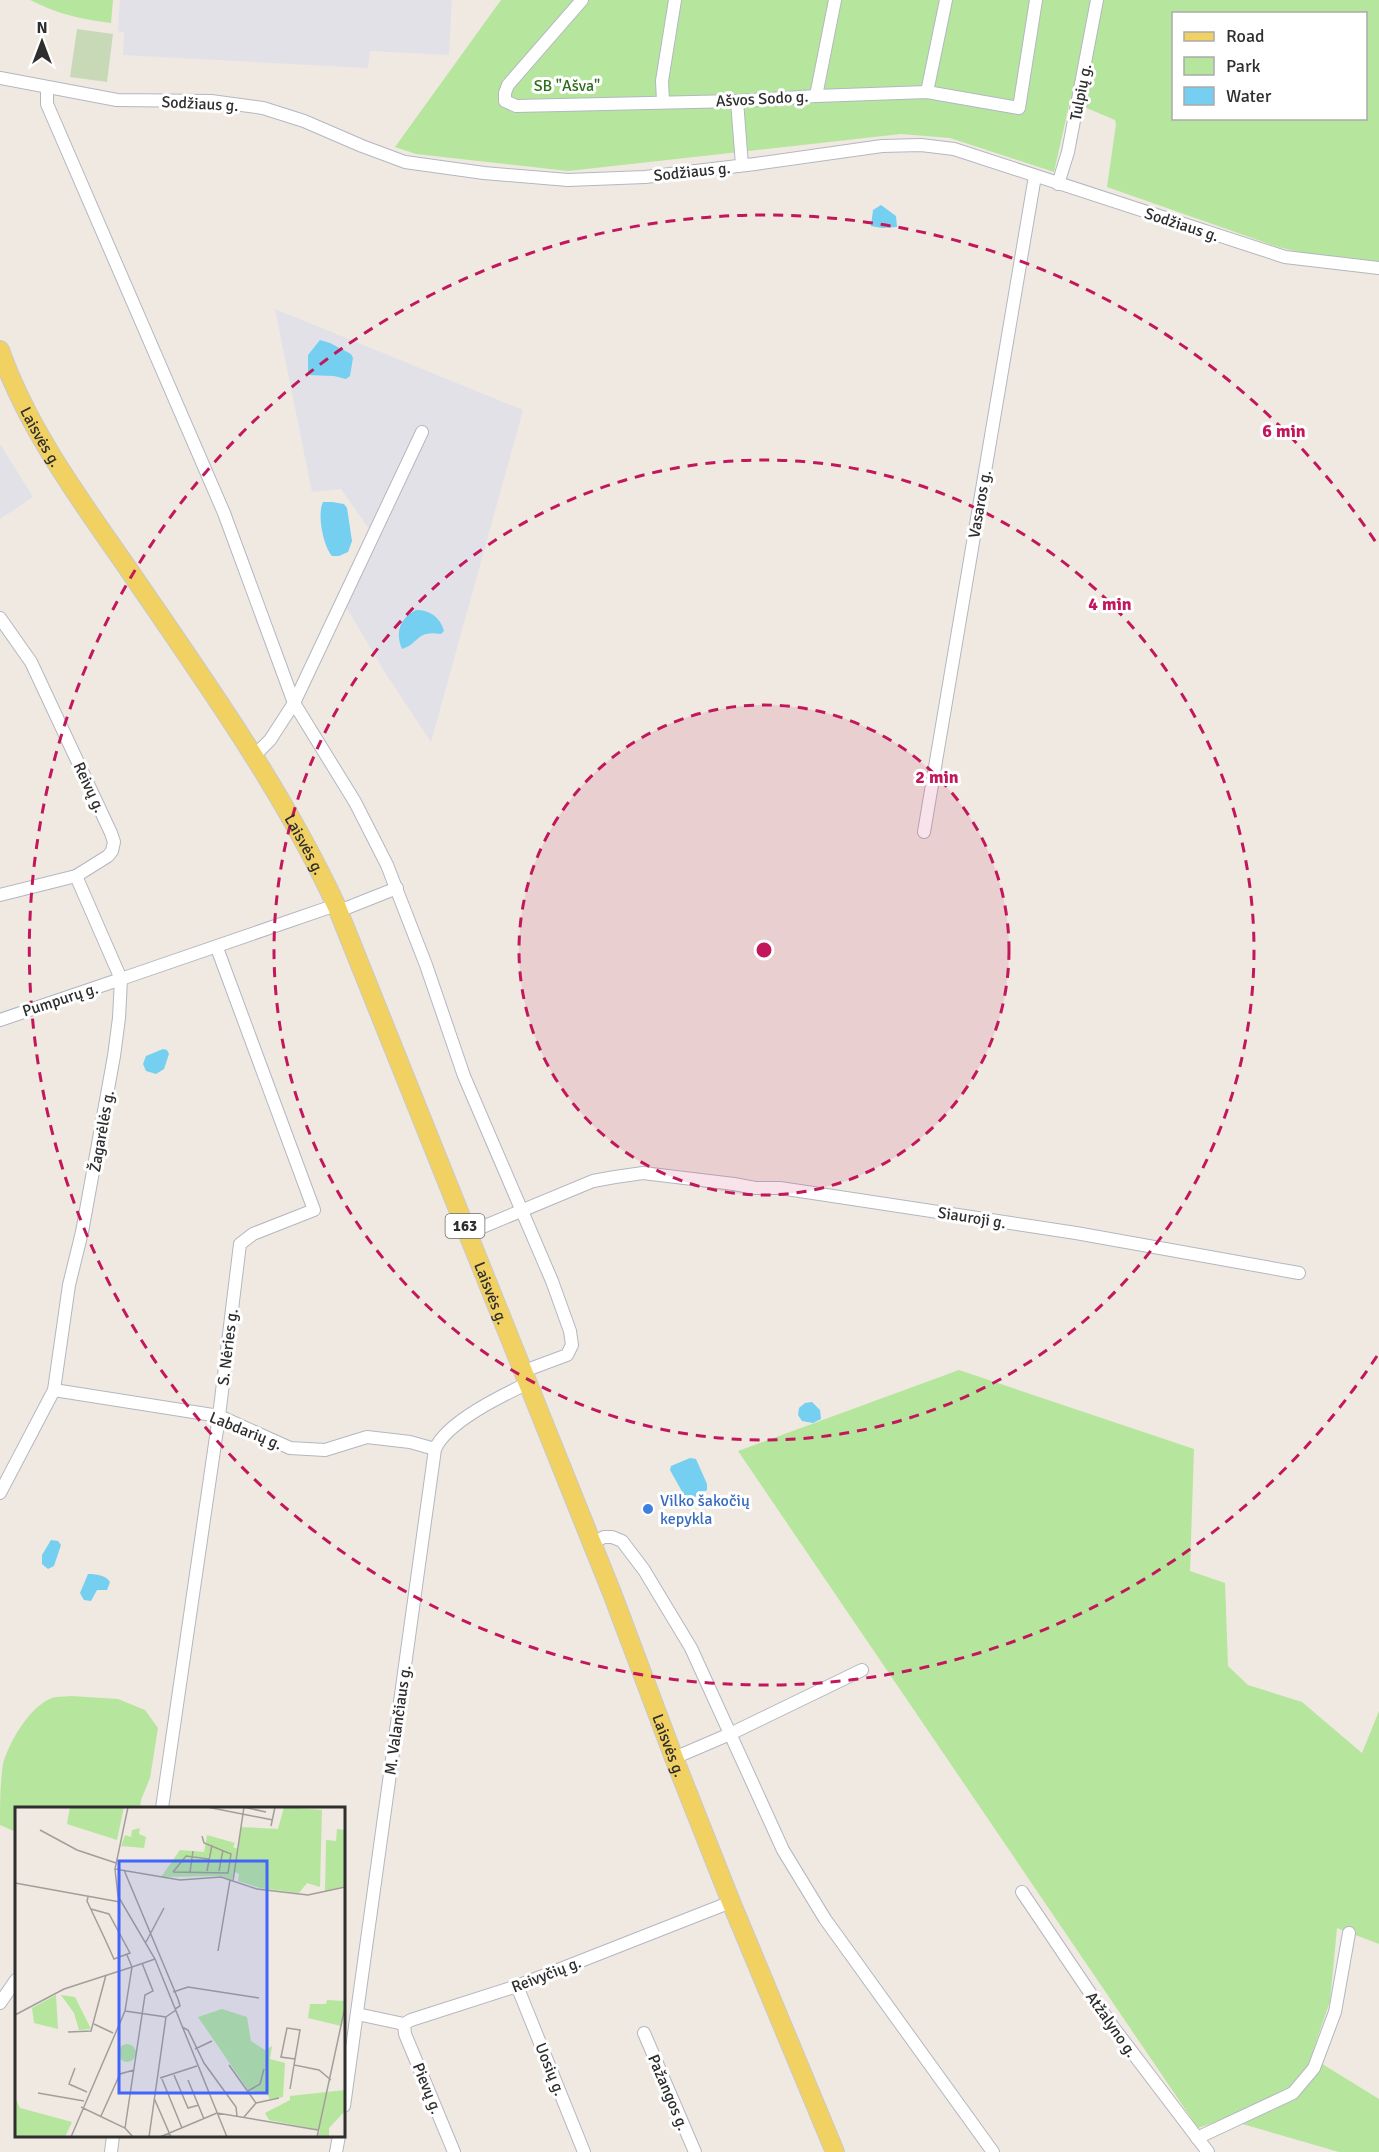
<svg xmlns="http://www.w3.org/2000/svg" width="1379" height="2152" font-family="Signika,sans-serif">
  <rect width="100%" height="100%" fill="#efe9e1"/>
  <g fill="#e3e1e8">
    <polygon points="120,0 452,0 449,55 370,51 368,68 123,55 124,32 118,31"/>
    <polygon points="275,309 523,410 431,742 384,671 338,593 369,529 341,489 312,492"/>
    <polygon points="0,444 33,497 0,519"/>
  </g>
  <g fill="#b6e59e" fill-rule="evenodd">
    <path d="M30,0H113L111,23C80,19 58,14 30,0Z"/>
    <path d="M501,0H1379V263L1312,255L1278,247L1107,187L1116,124L1115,120L1070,101L1054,172L950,138L901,134L568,171L416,154L395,147ZM1174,14H1366V118H1174Z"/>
    <polygon points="959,1370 1194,1449 1190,1571 1225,1583 1228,1666 1248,1685 1302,1702 1362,1753 1379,1711 1379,1944 1337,1928 1330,2001 1311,2057 1379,2099 1379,2152 1339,2152 1225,2119 1198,2128 738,1451"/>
    <path d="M71,1696L118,1699L145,1710L158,1728L150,1778L141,1800L140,1808H16V1832L0,1825C0,1805 0,1784 3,1764C9,1742 30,1706 52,1698C57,1696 65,1697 71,1696Z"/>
  </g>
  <polygon fill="#c8d9b8" points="77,29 113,34 107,82 70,77"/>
  <g fill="#75cff0">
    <polygon points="881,205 896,216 897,227 882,228 871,226 873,210"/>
    <polygon points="320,340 330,343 351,354 353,358 350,376 346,379 334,376 308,375 308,355"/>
    <path d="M323,502H332L344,504L347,508L352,541L348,552L339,556H332C323,546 317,514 323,502Z"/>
    <path d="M416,610C430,610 440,617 444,631L441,634C416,630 419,644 402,649C395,632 400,618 416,610Z"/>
    <polygon points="163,1049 167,1050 169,1054 164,1069 156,1074 146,1071 143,1064 146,1056"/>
    <polygon points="812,1402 820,1410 821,1419 813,1423 802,1421 798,1415 799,1408 805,1403"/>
    <polygon points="690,1458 696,1459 707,1484 707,1490 693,1498 684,1495 670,1470 671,1466"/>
    <polygon points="51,1540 58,1541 61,1545 54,1566 48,1569 42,1564 42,1555"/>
    <path d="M88,1574C96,1574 106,1575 110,1582L107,1590H97L91,1601L84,1600L80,1593Z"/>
  </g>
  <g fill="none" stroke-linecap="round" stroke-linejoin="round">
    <defs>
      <g id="street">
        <polyline points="582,0 508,85 505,93 505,101 516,106 737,101 816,96 927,92 1019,108 1036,0"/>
        <polyline points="0,78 117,100 211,101 263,108 304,121 362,146 405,162 484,173 568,180 645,177 755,164 882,146 921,145 954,149 1285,257 1379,268"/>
        <polyline points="47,87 47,104 224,513 294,703 355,802 387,865 426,965 464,1076 552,1281 570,1331 572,1345 567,1355 524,1371"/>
        <polyline points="927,92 946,0"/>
        <polyline points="816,96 835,0"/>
        <polyline points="663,101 662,81 675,0"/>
        <polyline points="737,101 742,165"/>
        <polyline points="1058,184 1068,152 1097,0"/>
        <polyline points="0,618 31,662 111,833 114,842 112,851 108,856 76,876 0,895"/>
        <polyline points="254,756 270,740 294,703 422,432"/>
        <polyline points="924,832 1035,176"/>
        <polyline points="339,911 397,888"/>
        <polyline points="0,1020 121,979 76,876"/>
        <polyline points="468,1233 593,1181 615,1177 643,1173 734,1184 755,1188 780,1188 1076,1233 1299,1273"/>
        <polyline points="54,1390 219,1416 290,1448 325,1450 367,1437 410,1442 435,1449"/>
        <polyline points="0,1493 54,1390 69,1285 82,1232 114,1056 119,1018 121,979 336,905"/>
        <polyline points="592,1543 604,1537 612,1537 622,1541 644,1570 691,1648 783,1850 825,1919 993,2152"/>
        <polyline points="674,1758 730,1734 862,1670"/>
        <polyline points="162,1808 219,1416 240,1244 253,1234 314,1210 217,948"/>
        <polyline points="1022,1892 1113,2027 1208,2152"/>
        <polyline points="517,1986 584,2152"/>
        <polyline points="0,2003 16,1980"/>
        <polyline points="357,2014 404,2024 411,2020 517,1986 731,1902"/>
        <polyline points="404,2024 405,2034 454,2152"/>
        <polyline points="644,2033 695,2152"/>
        <path d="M344,2106L435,1449C447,1422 501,1396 528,1383"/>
        <polyline points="1197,2138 1293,2093 1314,2068 1335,2012 1349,1933"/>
        <polyline points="111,2152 113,2136"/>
        <polyline points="336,2152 339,2136"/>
      </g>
      <g id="primary">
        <path id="s1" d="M0,350C29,432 82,502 131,573C204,680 281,787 336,905L612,1593L674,1758L731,1902L835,2152"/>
      </g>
    </defs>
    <use href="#street" stroke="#b4b7c1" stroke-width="14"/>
    <use href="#primary" stroke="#c9c9c9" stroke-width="20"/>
    <use href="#street" stroke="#fff" stroke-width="12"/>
    <use href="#primary" stroke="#f2d163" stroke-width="18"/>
  </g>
  <circle cx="764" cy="950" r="245" fill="#c2185b" fill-opacity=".12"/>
  <g fill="none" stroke="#c2185b" stroke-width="3" stroke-dasharray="10 8">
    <circle cx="764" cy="950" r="245"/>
    <circle cx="764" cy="950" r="490"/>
    <path d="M1377 1356A735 735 0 1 1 1377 544"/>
  </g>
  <circle fill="#3f7fe0" stroke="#fff" stroke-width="2" cx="648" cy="1509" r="6"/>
  <g text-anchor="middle" stroke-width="6" stroke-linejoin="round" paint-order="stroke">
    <rect fill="#fff" stroke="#6d6d6d" stroke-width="1.5" x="445.5" y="1214" width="39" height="24" rx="4.5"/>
    <g font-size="15" font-weight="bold" fill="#2e2e2e">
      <text x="465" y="1231">163</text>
    </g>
    <g font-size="16" fill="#2c6e1b" stroke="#fff">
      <text x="567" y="91">SB "Ašva"</text>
    </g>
    <g font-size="16" fill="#2e2e2e" stroke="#fff">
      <text transform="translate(1080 92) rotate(-79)" y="6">Tulpių g.</text>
      <text transform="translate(762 98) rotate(-3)" y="6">Ašvos Sodo g.</text>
      <text transform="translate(200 103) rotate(3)" y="6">Sodžiaus g.</text>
      <text transform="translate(692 171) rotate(-6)" y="6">Sodžiaus g.</text>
      <text transform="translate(1182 224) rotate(18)" y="6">Sodžiaus g.</text>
      <text dy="6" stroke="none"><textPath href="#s1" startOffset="96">Laisvės g.</textPath></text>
      <text transform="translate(979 504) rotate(-80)" y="6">Vasaros g.</text>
      <text transform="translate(90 787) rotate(65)" y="6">Reivų g.</text>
      <text dy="6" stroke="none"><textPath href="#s1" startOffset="582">Laisvės g.</textPath></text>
      <text transform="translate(60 999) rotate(-18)" y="6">Pumpurų g.</text>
      <text transform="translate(101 1131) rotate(-80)" y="6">Žagarėlės g.</text>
      <text transform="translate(972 1217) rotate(9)" y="6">Siauroji g.</text>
      <text dy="6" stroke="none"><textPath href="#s1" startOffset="1068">Laisvės g.</textPath></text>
      <text transform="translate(227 1347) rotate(-83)" y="6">S. Nėries g.</text>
      <text transform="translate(246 1430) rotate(22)" y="6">Labdarių g.</text>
      <text transform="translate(397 1720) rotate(-82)" y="6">M. Valančiaus g.</text>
      <text dy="6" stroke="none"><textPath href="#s1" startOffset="1554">Laisvės g.</textPath></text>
      <text transform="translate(546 1974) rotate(-21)" y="6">Reivyčių g.</text>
      <text transform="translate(1112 2024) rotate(55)" y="6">Atžalyno g.</text>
      <text transform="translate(551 2069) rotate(68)" y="6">Uosių g.</text>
      <text transform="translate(428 2088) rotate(68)" y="6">Pievų g.</text>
      <text transform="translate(669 2092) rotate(67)" y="6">Pažangos g.</text>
    </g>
    <g font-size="16" fill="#366cbe" stroke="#fff" text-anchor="start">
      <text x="660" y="1506">Vilko šakočių<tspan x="660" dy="18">kepykla</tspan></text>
    </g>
  </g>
  <g transform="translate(15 1807)">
    <rect width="330" height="330" fill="#efe9e1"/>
    <path d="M55,0H109L102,33L52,17ZM269,0L307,3L305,80L292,76L284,86L245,81L223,74L224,67L219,65L217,73L206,69L146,70L165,43L189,45L192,28L220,36L218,40L223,42L226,20L263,22ZM125,21L124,27L131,30L129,41L106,39L110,28L116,30L117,23ZM322,22L330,23V79L310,84L311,33L321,34ZM41,188L43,222L19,216L17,201ZM46,188L60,190L76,222L64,223L59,206ZM312,193L330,194L326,219L293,211L295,197H311ZM207,202L232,210L236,234L250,243L257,239L255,252L270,256L268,290L255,292L252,287L233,283L183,210ZM103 246a9 9 0 1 1 18 0a9 9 0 1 1-18 0ZM330,283V304L314,321V330H303L305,323L254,313L250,306L275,293V289ZM0,290L5,301L57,315L50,330H0Z" fill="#b6e59e"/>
    <path fill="none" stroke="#a29e99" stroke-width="1.5" d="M113,0L100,62L103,89L140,152L212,330M192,0L258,13M228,0L251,5M256,19L260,0M25,23L62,43L101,56M100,62L165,73L206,70L242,82L293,88L330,80M109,63L163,192L165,199L160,202M192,64L197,38M204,64L208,43M158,65L213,66L216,47L189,36L187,29M158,65L171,49L194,52M175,65L178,44M218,74L229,0M0,76L105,95M73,90L72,94L89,130L99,152L115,146L94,107L76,102M131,135L149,101M203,144L215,73M158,185L173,180L244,191M110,204L151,210M0,208L49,182L117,160L112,148M79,217L98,226M167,220L173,223L189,256L221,300L222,309M53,225L76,224L91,168M180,242L197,234M280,252L266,250L272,221L285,223L279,258L304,263L316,273M214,258L241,296L229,310M60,261L54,277L72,285M159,268L173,301L184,298M145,271L182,259M147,272L167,321M173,273L189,312M275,282L279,258M233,284L245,277L249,262M23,286L69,294M139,291L156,330M241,296L264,291M66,300L110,321L118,330M202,306L303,323M86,309L105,267L119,263M110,321L130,188L138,184L127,156M56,330L110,204L117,160L140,152M134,330L151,210L161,203M145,330L202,306M302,330L330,200"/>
    <path fill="#4264fb" fill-opacity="0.15" stroke="#4264fb" stroke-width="3" d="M104,54H252V286H104Z"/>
    <rect width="330" height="330" fill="none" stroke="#2e2e2e" stroke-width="3"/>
  </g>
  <circle cx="764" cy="950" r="9" fill="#c2185b" stroke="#fff" stroke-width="3"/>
  <g font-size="18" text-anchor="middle" font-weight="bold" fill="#c2185b" stroke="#fff" stroke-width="6" stroke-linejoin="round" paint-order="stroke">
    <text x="1284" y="437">6 min</text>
    <text x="1110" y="610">4 min</text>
    <text x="937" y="783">2 min</text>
  </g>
  <rect x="1172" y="12" width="195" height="108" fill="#ffffff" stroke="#ababab" stroke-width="1.5"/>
  <rect x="1184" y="32" width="30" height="9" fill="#f2d163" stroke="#ababab" stroke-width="1.5"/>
  <text x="1226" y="42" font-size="18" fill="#2e2e2e">Road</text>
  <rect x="1184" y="57" width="30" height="18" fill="#b6e59e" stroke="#ababab" stroke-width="1.5"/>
  <text x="1226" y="72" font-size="18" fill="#2e2e2e">Park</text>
  <rect x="1184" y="87" width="30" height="18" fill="#75cff0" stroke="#ababab" stroke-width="1.5"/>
  <text x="1226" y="102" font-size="18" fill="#2e2e2e">Water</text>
  <g transform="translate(42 42)" stroke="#ffffff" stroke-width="4.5" paint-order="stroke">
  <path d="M0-4.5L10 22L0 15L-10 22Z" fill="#2e2e2e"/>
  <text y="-9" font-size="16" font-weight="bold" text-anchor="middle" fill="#2e2e2e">N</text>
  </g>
</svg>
